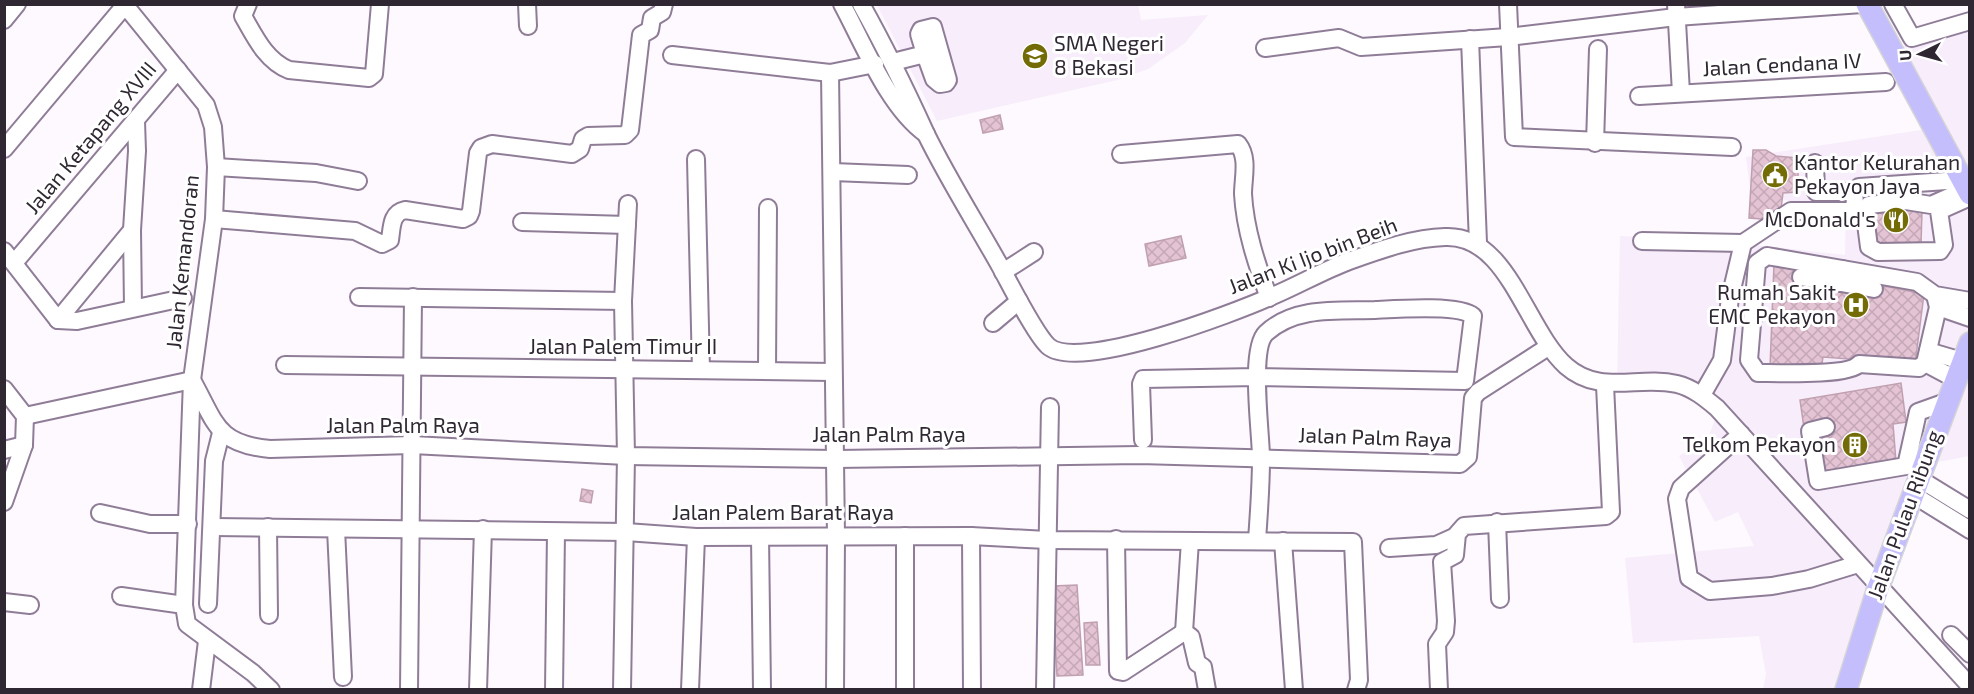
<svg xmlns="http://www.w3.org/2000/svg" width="1974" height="694" font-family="'Exo 2',sans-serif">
  <defs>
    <pattern id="building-cross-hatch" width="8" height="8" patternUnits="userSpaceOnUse" patternTransform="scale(1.5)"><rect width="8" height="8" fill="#e4c3d4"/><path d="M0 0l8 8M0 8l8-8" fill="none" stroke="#c4a8b6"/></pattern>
  </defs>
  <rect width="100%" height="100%" fill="#fdf9fe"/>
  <g fill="#f7edfb">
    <polygon points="1138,4 1141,20 1208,15 1185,43 1148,69 1117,80 937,121 877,5"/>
    <polygon points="1969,24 1969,456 1933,463 1850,687 1855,689 1763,689 1766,674 1759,636 1633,643 1625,558 1754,546 1738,512 1715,522 1679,456 1708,438 1717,414 1677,385 1617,386 1620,236 1736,243 1845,255 1846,208 1751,196 1746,157 1921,130 1891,50"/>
  </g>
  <g fill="url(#building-cross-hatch)" stroke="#c0a0b0" stroke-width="1.5">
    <polygon points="1000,115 1003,129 983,133 980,120"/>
    <polygon points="1753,150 1766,150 1776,156 1798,158 1798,192 1783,193 1781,209 1774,220 1749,218"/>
    <polygon points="1907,205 1922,211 1921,245 1877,247 1871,209"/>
    <polygon points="1181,236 1186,258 1149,266 1145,244"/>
    <polygon points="1774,264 1924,294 1915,364 1823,357 1821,370 1770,368"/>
    <polygon points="1901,383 1906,422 1893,424 1896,462 1821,475 1804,428 1800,400"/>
    <polygon points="582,489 593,491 591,503 580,501"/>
    <polygon points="1077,585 1083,675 1057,676 1052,586"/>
    <polygon points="1097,622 1100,665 1086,665 1084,623"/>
  </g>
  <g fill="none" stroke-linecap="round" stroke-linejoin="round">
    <defs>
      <g id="minor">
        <polyline points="124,4 206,105 213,127 216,167 214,219 192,380 184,605 187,624 253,673 271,690"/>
        <path d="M248,4L243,16C255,37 266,61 289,70L369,78L374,74L380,4"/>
        <polyline points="527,4 528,26"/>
        <path d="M842,4C864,45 889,108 926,134"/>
        <path d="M861,4C885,47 906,90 926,134C948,179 976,223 1000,266C1010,284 1035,334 1048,346C1077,373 1234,313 1270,297C1297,286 1322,271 1349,261C1380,250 1412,238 1445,237C1508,234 1525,329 1566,366C1600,396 1638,375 1677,384C1693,388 1705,398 1717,408L1970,686"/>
        <polyline points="1508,4 1514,137 1732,147"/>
        <polyline points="1676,4 1681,93"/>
        <polyline points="1893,4 1912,38 1970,21"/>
        <polyline points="4,20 17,4"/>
        <polyline points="1470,39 1478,243"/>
        <polyline points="1265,48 1339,38 1361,47 1508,37 1676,17 1862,4"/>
        <polyline points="672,55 830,73 875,64"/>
        <polyline points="893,62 925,54 919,34 921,30 933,27 948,80 946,83 940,84 934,79 925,54"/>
        <polyline points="830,73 836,537 835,690"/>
        <polyline points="1639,96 1886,82"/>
        <polyline points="1595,143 1598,49"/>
        <polyline points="4,149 126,4"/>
        <path d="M1121,154L1238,144C1249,158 1243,178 1243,194C1245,230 1257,265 1269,298"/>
        <polyline points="696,159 701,370"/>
        <polyline points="1815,163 1816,192 1854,192"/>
        <polyline points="216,167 316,173 358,181"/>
        <polyline points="833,172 908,175"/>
        <polyline points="1967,189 1931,205 1906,201 1869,205 1865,216 1869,247 1878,252 1940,251 1944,245 1939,211 1970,197"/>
        <path d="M214,219L355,231L382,244L390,240C392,227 391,213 405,210L463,219L469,216L471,211L478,153L481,148L492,144L572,154L580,149L583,139L588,136L625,135L630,130L641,35L650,30L652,18L662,12L664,4"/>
        <polyline points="522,222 627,225"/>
        <polyline points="1642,241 1743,243"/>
        <polyline points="1743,243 1791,211 1851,211 1855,204 1854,192 1859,187 1961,180"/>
        <polyline points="4,251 58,320"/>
        <polyline points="14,263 178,70"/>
        <polyline points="1003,272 1034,252"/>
        <polyline points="1801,277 1841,283 1842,269"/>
        <polyline points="1841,283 1874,289"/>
        <path d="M1935,295L1938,307L1925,363L1919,368L1859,364C1849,376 1777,373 1758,373L1749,360L1757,263L1767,256L1917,282L1935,295L1970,301"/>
        <polyline points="359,297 623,301"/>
        <polyline points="1938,307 1970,318"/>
        <polyline points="133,308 132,230 137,151 136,121"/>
        <polyline points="58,320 77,321 183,298"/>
        <polyline points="58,320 132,230"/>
        <polyline points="993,323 1019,301"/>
        <polyline points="1928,351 1962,361"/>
        <polyline points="1925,363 1955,379"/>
        <polyline points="285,365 833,372"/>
        <polyline points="767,371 768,208"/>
        <polyline points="4,389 25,416 24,445 4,502"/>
        <polyline points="1702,395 1722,360 1730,298 1743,243"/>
        <path d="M25,416L192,380C216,423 216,444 270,449L412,445L626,456L836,459L1140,455L1460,464L1468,457L1473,398L1478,392L1548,347"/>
        <polyline points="1826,427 1810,431 1818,481 1906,466 1918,412 1946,402"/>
        <polyline points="1741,434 1681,488 1677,499 1689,578 1710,591 1772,586 1809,579 1858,564"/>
        <path d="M1143,440L1141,384L1143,379L1257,377L1465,381L1473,316C1459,304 1395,309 1375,310C1338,311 1295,306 1266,333C1249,349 1261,433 1261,458C1261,485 1259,513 1257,540"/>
        <polyline points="4,450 24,445"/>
        <polyline points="1918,478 1970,510"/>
        <polyline points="1912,494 1970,530"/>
        <polyline points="100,513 150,524 188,524"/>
        <polyline points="1497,522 1500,599"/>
        <polyline points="213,527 626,532 696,537 971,536 1047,540 1353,542 1359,680 1356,690"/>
        <polyline points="268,527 269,615"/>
        <polyline points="336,529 343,677"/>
        <polyline points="971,536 972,690"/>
        <polyline points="760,537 762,690"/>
        <polyline points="1116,539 1118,671 1123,672 1184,632"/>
        <polyline points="1283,541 1294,690"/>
        <polyline points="1389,548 1436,545 1456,536"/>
        <polyline points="121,596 184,605"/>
        <polyline points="4,602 30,605"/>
        <polyline points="208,604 214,461 221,433"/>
        <polyline points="1184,632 1190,541"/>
        <polyline points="1184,632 1191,637 1197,663 1203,667 1207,690"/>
        <polyline points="1951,635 1970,654"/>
        <polyline points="201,690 207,641"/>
        <polyline points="409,690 413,297"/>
        <polyline points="478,690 483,529"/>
        <polyline points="554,690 556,532"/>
        <polyline points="622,690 626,456 623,301 628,204"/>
        <polyline points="690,690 696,537"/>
        <polyline points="905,690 905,536"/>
        <polyline points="1045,690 1050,407"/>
        <polyline points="1439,690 1437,644 1445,632 1446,621 1442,562 1455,555 1457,534 1464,526 1606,516 1611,512 1605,385"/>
      </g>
      <g id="major">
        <polyline points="1867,4 1970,194"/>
        <polyline points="1846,690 1878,588 1970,343"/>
      </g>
    </defs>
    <use href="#minor" stroke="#8f7d97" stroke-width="20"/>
    <use href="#major" stroke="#d5d4d6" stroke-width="24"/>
    <use href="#minor" stroke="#fff" stroke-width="16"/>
    <use href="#major" stroke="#c5befd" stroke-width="21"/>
  </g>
  <defs>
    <symbol id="school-disc" viewBox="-11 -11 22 22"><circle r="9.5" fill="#736b06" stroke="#fff"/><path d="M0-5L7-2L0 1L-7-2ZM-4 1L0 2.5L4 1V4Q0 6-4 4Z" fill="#fff"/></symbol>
    <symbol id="civic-disc" viewBox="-11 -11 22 22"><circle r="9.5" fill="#736b06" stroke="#fff"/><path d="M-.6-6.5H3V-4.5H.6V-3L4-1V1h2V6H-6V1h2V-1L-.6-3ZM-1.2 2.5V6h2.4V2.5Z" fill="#fff"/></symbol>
    <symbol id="restaurant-disc" viewBox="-11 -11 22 22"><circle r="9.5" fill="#736b06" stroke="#fff"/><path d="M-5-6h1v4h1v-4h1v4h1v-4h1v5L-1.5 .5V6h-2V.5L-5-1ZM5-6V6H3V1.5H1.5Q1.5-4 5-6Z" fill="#fff"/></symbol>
    <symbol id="hospital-disc" viewBox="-11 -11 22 22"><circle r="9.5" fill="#736b06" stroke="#fff"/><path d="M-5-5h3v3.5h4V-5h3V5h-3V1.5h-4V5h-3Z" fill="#fff"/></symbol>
    <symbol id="building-disc" viewBox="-11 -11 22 22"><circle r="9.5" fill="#736b06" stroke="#fff"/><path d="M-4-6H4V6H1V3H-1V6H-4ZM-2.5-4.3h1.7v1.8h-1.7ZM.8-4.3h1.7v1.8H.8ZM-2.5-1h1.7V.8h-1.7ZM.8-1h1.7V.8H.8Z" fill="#fff"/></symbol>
  </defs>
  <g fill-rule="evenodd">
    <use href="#school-disc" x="1020" y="41" width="30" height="30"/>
    <use href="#civic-disc" x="1760" y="160" width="30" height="30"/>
    <use href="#restaurant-disc" x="1881" y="205" width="30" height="30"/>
    <use href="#hospital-disc" x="1841" y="290" width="30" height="30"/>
    <use href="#building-disc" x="1840" y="430" width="30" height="30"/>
  </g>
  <g text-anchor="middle" stroke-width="6" stroke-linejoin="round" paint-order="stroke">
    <g font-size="21" fill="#2f2732" stroke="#fff" text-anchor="end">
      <text x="1054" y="51" text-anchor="start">SMA Negeri<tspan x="1054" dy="24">8 Bekasi</tspan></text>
      <text x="1794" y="170" text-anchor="start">Kantor Kelurahan<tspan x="1794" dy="24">Pekayon Jaya</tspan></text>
      <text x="1876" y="227">McDonald's</text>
      <text x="1836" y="300">Rumah Sakit<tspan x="1836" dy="24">EMC Pekayon</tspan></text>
      <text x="1836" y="452">Telkom Pekayon</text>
    </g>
    <g font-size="21" fill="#2f2732" stroke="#fff">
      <text transform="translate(1782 65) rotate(-3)" y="7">Jalan Cendana IV</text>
      <text transform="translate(91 138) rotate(-50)" y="7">Jalan Ketapang XVIII</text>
      <text transform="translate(1313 256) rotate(-21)" y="7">Jalan Ki Ijo bin Beih</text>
      <text transform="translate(183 262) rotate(-84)" y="7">Jalan Kemandoran</text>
      <text x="623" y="354">Jalan Palem Timur II</text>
      <text x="403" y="433">Jalan Palm Raya</text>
      <text x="889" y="442">Jalan Palm Raya</text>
      <text transform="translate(1375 438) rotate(2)" y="7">Jalan Palm Raya</text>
      <text x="783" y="520">Jalan Palem Barat Raya</text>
      <text transform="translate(1905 515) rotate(-70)" y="7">Jalan Pulau Ribung</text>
    </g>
  </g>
  <rect width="1974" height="694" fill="none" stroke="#2f2732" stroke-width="12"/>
  <g transform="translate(1920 54) rotate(265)" stroke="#ffffff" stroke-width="4.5" paint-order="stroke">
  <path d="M0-4.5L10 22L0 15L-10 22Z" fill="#2f2732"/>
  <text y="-9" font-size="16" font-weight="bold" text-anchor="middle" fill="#2f2732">U</text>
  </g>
</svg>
